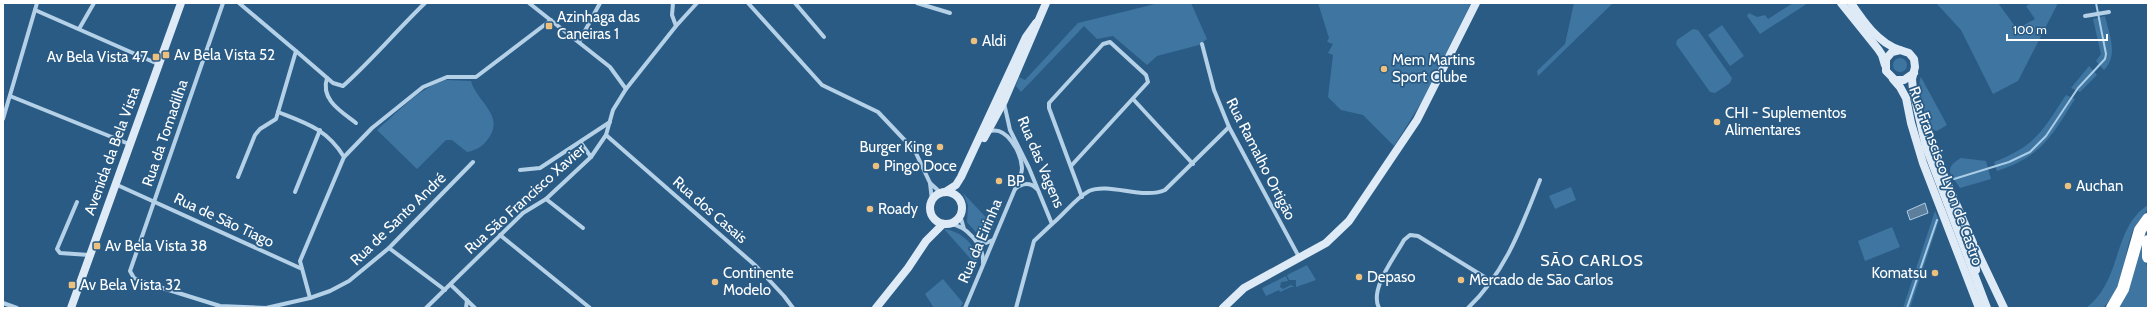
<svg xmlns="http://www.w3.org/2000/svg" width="2151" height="311" font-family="Cabin,sans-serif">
  <rect width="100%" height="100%" fill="#2a5b85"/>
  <g fill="#3f75a1">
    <polygon points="1159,3 1191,3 1207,39 1199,45 1157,56 1147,65 1113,36 1097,39 1084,26 1021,92 1016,86 1019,77 1025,80 1078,23"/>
    <polygon points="1318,3 1471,3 1421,103 1394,146 1363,115 1341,110 1328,97 1333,55 1328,53 1333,44 1327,42 1329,38"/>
    <polygon points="1574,3 1613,3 1538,76 1537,71 1565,44"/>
    <polygon points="1793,3 1808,3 1760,34 1747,16 1749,13 1757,17 1765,15 1768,19"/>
    <polygon points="1936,3 1998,3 2017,29 2035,19 2026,6 2031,3 2058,3 2018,81 1993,94 1961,30"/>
    <path d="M2105,16C2109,35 2119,55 2104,70L2096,61L2101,54L2093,19Z"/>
    <polygon points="1722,25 1744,56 1730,66 1708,35"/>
    <polygon points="1693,29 1698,30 1732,78 1730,83 1715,93 1710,92 1676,44 1677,40"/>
    <circle cx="1900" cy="65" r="7"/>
    <polygon points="2089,66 2097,75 2080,92 2071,88"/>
    <path d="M1921,77L1947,125L1937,131L1931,130C1926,119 1915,87 1921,77Z"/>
    <path d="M446,80L471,81C476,101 506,116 488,139C482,147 477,150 467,152L452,140H446L417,169L377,130C398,112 419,88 446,80Z"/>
    <path d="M2066,95L2075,99C2051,137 2042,156 1997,171L1994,162C2037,145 2042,131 2066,95Z"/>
    <path d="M1961,158L1986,161L1991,179L1960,188C1953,176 1941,169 1961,158Z"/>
    <polygon points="1571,187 1576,200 1555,209 1549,196"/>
    <polygon points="963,193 994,226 987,237 980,237 967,222 968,205"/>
    <path d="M2148,205C2148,213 2138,220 2134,228C2121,258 2129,280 2103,308H2086C2123,280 2112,228 2148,205Z"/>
    <polygon points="1935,211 1939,220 1910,308 1903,308"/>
    <polygon points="2148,226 2143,252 2148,270 2148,308 2117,308 2143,233"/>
    <polygon points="1892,227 1900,247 1865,261 1858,241"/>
    <path d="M944,229C962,231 980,248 977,266Z"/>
    <polygon points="1307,265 1316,280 1296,287 1296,280 1289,280 1287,275"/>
    <polygon points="1286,276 1288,281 1281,282 1280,287 1283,289 1291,285 1294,287 1291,287 1280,292 1279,290 1266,296 1262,288"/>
    <polygon points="943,279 963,303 960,308 934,308 925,294"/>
  </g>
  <polygon fill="#5e7f9b" stroke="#aacde7" points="1925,203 1928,213 1910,220 1907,211"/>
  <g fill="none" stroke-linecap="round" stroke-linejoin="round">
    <g stroke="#aacde7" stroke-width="2">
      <polyline points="1954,179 2009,162 2030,152 2046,136 2078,88 2105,59 2106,54 2096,3"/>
      <polyline points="1907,308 1937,220"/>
    </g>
    <g stroke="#b5d1e7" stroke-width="4">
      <polyline points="223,3 130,271 134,278 143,282 220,306 266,308"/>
      <polyline points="239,3 296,51"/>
      <polyline points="529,3 610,67 626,89"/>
      <polyline points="673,3 672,15 676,26"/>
      <polyline points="748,3 822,85 878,112 915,151 930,183 932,200"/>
      <polyline points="795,3 824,37"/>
      <polyline points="917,3 950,13"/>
      <polyline points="35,10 158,64"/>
      <polyline points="2085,16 2109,12"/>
      <polyline points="79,29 94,3"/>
      <polyline points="579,42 600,3"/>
      <polyline points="1202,44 1214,90 1229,127 1299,257"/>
      <path d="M327,78C320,100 342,112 356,123"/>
      <polyline points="10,96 129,144"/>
      <polyline points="1133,99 1193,164"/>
      <polyline points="1004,103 1010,130 1029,168 1052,224 1034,241 1016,308"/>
      <path d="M278,112C306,123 327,129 344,157"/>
      <polyline points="3,119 37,3"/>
      <path d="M988,132C1006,124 1021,152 1022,168C1022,175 1018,182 1015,189"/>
      <polyline points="606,135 756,266 784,296 793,308"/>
      <polyline points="581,143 591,157"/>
      <polyline points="1071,166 1148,82 1146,75 1110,42 1103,44 1049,103 1049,108 1082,197"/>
      <polyline points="520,170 540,168 610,122"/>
      <path d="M238,177L255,135L260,129L276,119L296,51L333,83L343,86C372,60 397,30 425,3"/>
      <polyline points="930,183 941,193"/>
      <polyline points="115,184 300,268"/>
      <polyline points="295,192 320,130"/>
      <polyline points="546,199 583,228"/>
      <polyline points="77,202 57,249 60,253 89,255"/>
      <polyline points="960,215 964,229"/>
      <path d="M949,224C967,225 984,246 983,263"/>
      <path d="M1052,224C1064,214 1076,198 1089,191C1109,182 1143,200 1165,190L1229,127"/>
      <polyline points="500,235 590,308"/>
      <polyline points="977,242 986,243 993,240"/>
      <polyline points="389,248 445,290"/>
      <polyline points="451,285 475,308"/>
      <polyline points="310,298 300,261 344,157 372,128 423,87 447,77 476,77 551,20"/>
      <polyline points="3,303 17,308"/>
      <polyline points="266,308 310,298 330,291 349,281 389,248 473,162"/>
      <polyline points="426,308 523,213 546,199 591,157 606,135 613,110 626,89 676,26 697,3"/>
      <polyline points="466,308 467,300"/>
      <path d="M965,308L1015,189C1022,183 1030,182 1037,189"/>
      <path d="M1379,308C1369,289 1395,257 1404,240L1410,235L1418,236L1491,281"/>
      <path d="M1468,308C1505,273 1522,226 1540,180"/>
    </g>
    <g stroke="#deebf7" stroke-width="8">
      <polyline points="1841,3 1878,49 1882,55 1885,65"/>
      <path d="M1851,3C1863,21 1878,43 1900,50"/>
      <polyline points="1914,73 1904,80 1895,80 1886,71 1886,59 1892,52 1900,50 1909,53 1914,59 1915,67 1912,79 1913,90 1926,147 1987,308"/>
      <polyline points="1893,79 1900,87 1906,98 1911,123 1923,163 1979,308"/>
      <polyline points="984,138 1004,101 1046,3"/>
      <polyline points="1930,143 1973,243 1976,270"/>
      <circle cx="946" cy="208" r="16"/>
      <polyline points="945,192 956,185 961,177 1026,37 1036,23"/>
      <polyline points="1976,249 2004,308"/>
      <polyline points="71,308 181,3"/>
      <polyline points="876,308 908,268 926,241 943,224"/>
      <polyline points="1223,308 1244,288 1326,243 1349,221 1417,120 1476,3"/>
    </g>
    <g stroke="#fff" stroke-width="12">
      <polyline points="2148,241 2148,257"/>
      <polyline points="2112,308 2123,289 2140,230 2148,219"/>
    </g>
  </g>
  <g fill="#edc17d" stroke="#2a5b85" stroke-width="1.5">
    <rect x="545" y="22" width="8" height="8" rx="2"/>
    <circle cx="974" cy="41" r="4"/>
    <rect x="162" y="51" width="8" height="8" rx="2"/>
    <rect x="152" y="53" width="8" height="8" rx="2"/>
    <circle cx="1384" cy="69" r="4"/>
    <circle cx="1717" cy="122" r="4"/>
    <circle cx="940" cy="147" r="4"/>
    <circle cx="876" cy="166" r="4"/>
    <circle cx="999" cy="181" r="4"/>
    <circle cx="2068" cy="186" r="4"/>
    <circle cx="870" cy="209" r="4"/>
    <rect x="93" y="242" width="8" height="8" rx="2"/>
    <circle cx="1935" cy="273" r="4"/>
    <circle cx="1359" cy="277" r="4"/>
    <circle cx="1461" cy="280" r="4"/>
    <circle cx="715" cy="282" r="4"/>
    <rect x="68" y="281" width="8" height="8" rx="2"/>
  </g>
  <g text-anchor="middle" stroke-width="3.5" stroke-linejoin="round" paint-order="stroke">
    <g font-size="15" fill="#fff" stroke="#2a5b85" text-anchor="start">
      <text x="557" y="22">Azinhaga das<tspan x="557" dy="17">Caneiras 1</tspan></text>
      <text x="982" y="46">Aldi</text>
      <text x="174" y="60">Av Bela Vista 52</text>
      <text x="148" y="62" text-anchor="end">Av Bela Vista 47</text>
      <text x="1392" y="65">Mem Martins<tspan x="1392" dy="17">Sport Clube</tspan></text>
      <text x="1725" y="118">CHI - Suplementos<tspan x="1725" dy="17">Alimentares</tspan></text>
      <text x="932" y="152" text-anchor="end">Burger King</text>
      <text x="884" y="171">Pingo Doce</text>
      <text x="1007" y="186">BP</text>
      <text x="2076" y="191">Auchan</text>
      <text x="878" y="214">Roady</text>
      <text x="105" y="251">Av Bela Vista 38</text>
      <text x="723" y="278">Continente<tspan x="723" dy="17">Modelo</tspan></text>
      <text x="1927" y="278" text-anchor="end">Komatsu</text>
      <text x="1367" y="282">Depaso</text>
      <text x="1469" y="285">Mercado de São Carlos</text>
      <text x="80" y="290">Av Bela Vista 32</text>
    </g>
    <g font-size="15" fill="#fff" stroke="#2a5b85">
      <text transform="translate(165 133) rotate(-71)" y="5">Rua da Tomadilha</text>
      <text transform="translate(112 151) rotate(-70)" y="5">Avenida da Bela Vista</text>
      <text transform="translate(1261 159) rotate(63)" y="5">Rua Ramalho Ortigão</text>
      <text transform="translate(1041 162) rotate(67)" y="5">Rua das Vagens</text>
      <text transform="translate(1946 176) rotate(70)" y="5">Rua Franscisco Lyon de Castro</text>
      <text transform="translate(525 199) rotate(-42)" y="5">Rua São Francisco Xavier</text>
      <text transform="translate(710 210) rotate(41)" y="5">Rua dos Casais</text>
      <text transform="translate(398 219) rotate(-44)" y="5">Rua de Santo André</text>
      <text transform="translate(224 220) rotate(25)" y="5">Rua de São Tiago</text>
      <text transform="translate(980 241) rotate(-67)" y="5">Rua da Eirinha</text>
    </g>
    <g font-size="16" letter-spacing="1" fill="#fff" stroke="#2a5b85">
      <text x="1592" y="266">SÃO CARLOS</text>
    </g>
  </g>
  <rect width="2151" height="311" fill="none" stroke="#ffffff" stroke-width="8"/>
  <path d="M2007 34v6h100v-6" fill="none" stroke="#ffffff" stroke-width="2"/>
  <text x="2013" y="34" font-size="12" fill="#ffffff" stroke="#2a5b85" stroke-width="3" paint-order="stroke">100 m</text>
</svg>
